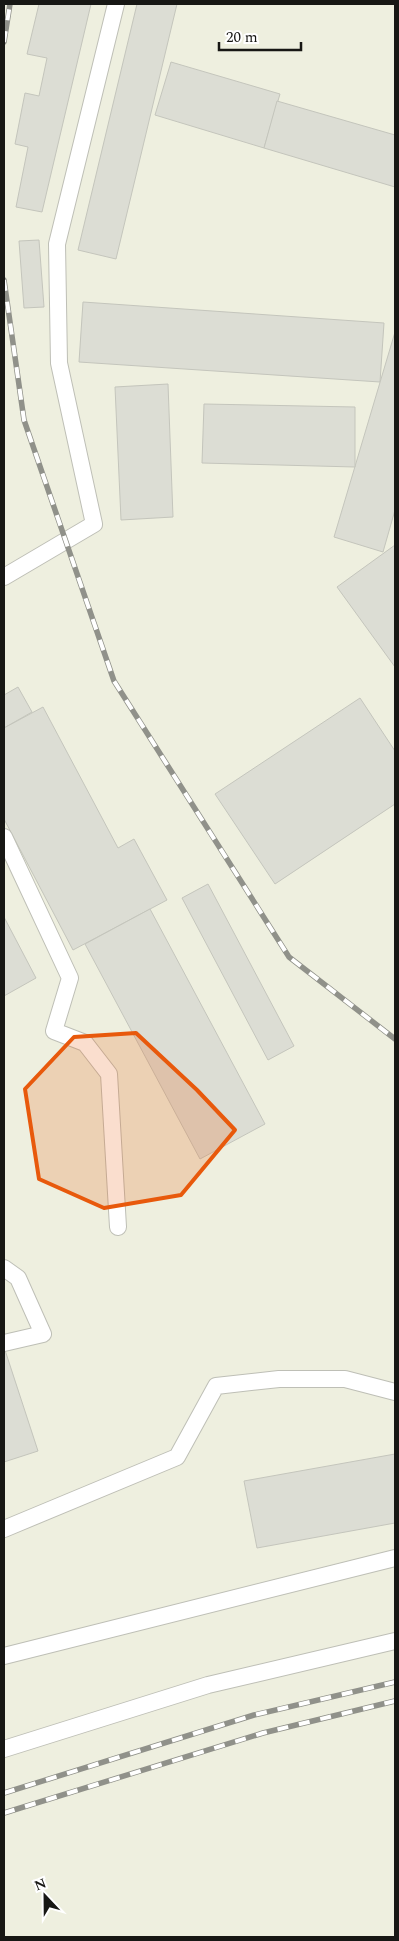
<svg xmlns="http://www.w3.org/2000/svg" width="399" height="1941" font-family="Spectral,serif">
  <rect width="100%" height="100%" fill="#f9faf1"/>
  <rect fill="#eeefdf" x="4" y="4" width="391" height="1933"/>
  <g fill="#dcddd4" stroke="#c4c5bc">
    <polygon points="39,4 91,4 42,212 16,207 28,147 15,144 25,93 39,96 47,58 27,54"/>
    <polygon points="137,4 177,4 116,259 78,250"/>
    <polygon points="171,62 280,94 264,148 155,115"/>
    <polygon points="277,101 395,135 395,187 264,148"/>
    <polygon points="39,240 44,307 24,308 19,241"/>
    <polygon points="83,302 384,323 380,382 79,362"/>
    <polygon points="395,332 395,510 383,552 334,537"/>
    <polygon points="168,384 173,517 121,520 115,387"/>
    <polygon points="204,404 355,407 355,467 202,463"/>
    <polygon points="395,545 395,667 337,587"/>
    <polygon points="18,687 32,712 4,728 4,695"/>
    <polygon points="360,698 395,751 395,804 275,884 215,794"/>
    <polygon points="43,707 118,848 134,839 167,900 73,950 4,819 4,728"/>
    <polygon points="208,884 294,1046 268,1060 182,898"/>
    <polygon points="150,909 265,1124 200,1159 85,944"/>
    <polygon points="4,917 36,978 4,996"/>
    <polygon points="4,1347 38,1451 4,1462"/>
    <polygon points="395,1454 395,1523 257,1548 244,1481"/>
  </g>
  <g fill="none" stroke-linecap="round" stroke-linejoin="round">
    <defs>
      <g id="service">
        <polyline points="4,577 94,524 59,363 57,244 116,4"/>
        <polyline points="4,837 70,978 54,1031 85,1043 109,1074 118,1227"/>
        <polyline points="4,1268 18,1278 43,1334 4,1343"/>
        <polyline points="4,1529 177,1457 216,1386 279,1379 345,1379 395,1392"/>
        <polyline points="4,1656 395,1558"/>
        <polyline points="4,1749 208,1685 395,1641"/>
      </g>
    </defs>
    <use href="#service" stroke="#bebfb6" stroke-width="18"/>
    <use href="#service" stroke="#fff" stroke-width="16"/>
    <defs>
      <g id="rail">
        <polyline points="4,42 10,4"/>
        <polyline points="4,280 24,420 114,681 289,957 395,1039"/>
        <polyline points="4,1793 254,1715 395,1682"/>
        <polyline points="4,1813 263,1733 395,1701"/>
      </g>
    </defs>
    <use href="#rail" stroke="#90918a" stroke-width="5.5"/>
    <use href="#rail" stroke="#fff" stroke-width="4" stroke-dasharray="11" stroke-linecap="butt"/>
  </g>
  <path fill="#e8590c" fill-opacity="0.2" stroke="#e8590c" stroke-width="4" stroke-linejoin="round" d="M136,1033L197,1090L235,1130L181,1195L104,1208L39,1179L25,1089L74,1037Z"/>
  <rect width="399" height="1941" fill="none" stroke="#171714" stroke-width="10"/>
  <g transform="translate(45 1896) rotate(338)" stroke="#ffffff" stroke-width="4" paint-order="stroke">
  <path d="M0-4L9 19L0 12L-9 19Z" fill="#171714"/>
  <text y="-8" font-size="14" font-weight="bold" text-anchor="middle" fill="#171714">N</text>
  </g>
  <path d="M219 42v8h82v-8" fill="none" stroke="#171714" stroke-width="2.5"/>
  <text x="226" y="42" font-size="15" fill="#171714" stroke="#ffffff" stroke-width="4" paint-order="stroke">20 m</text>
</svg>
